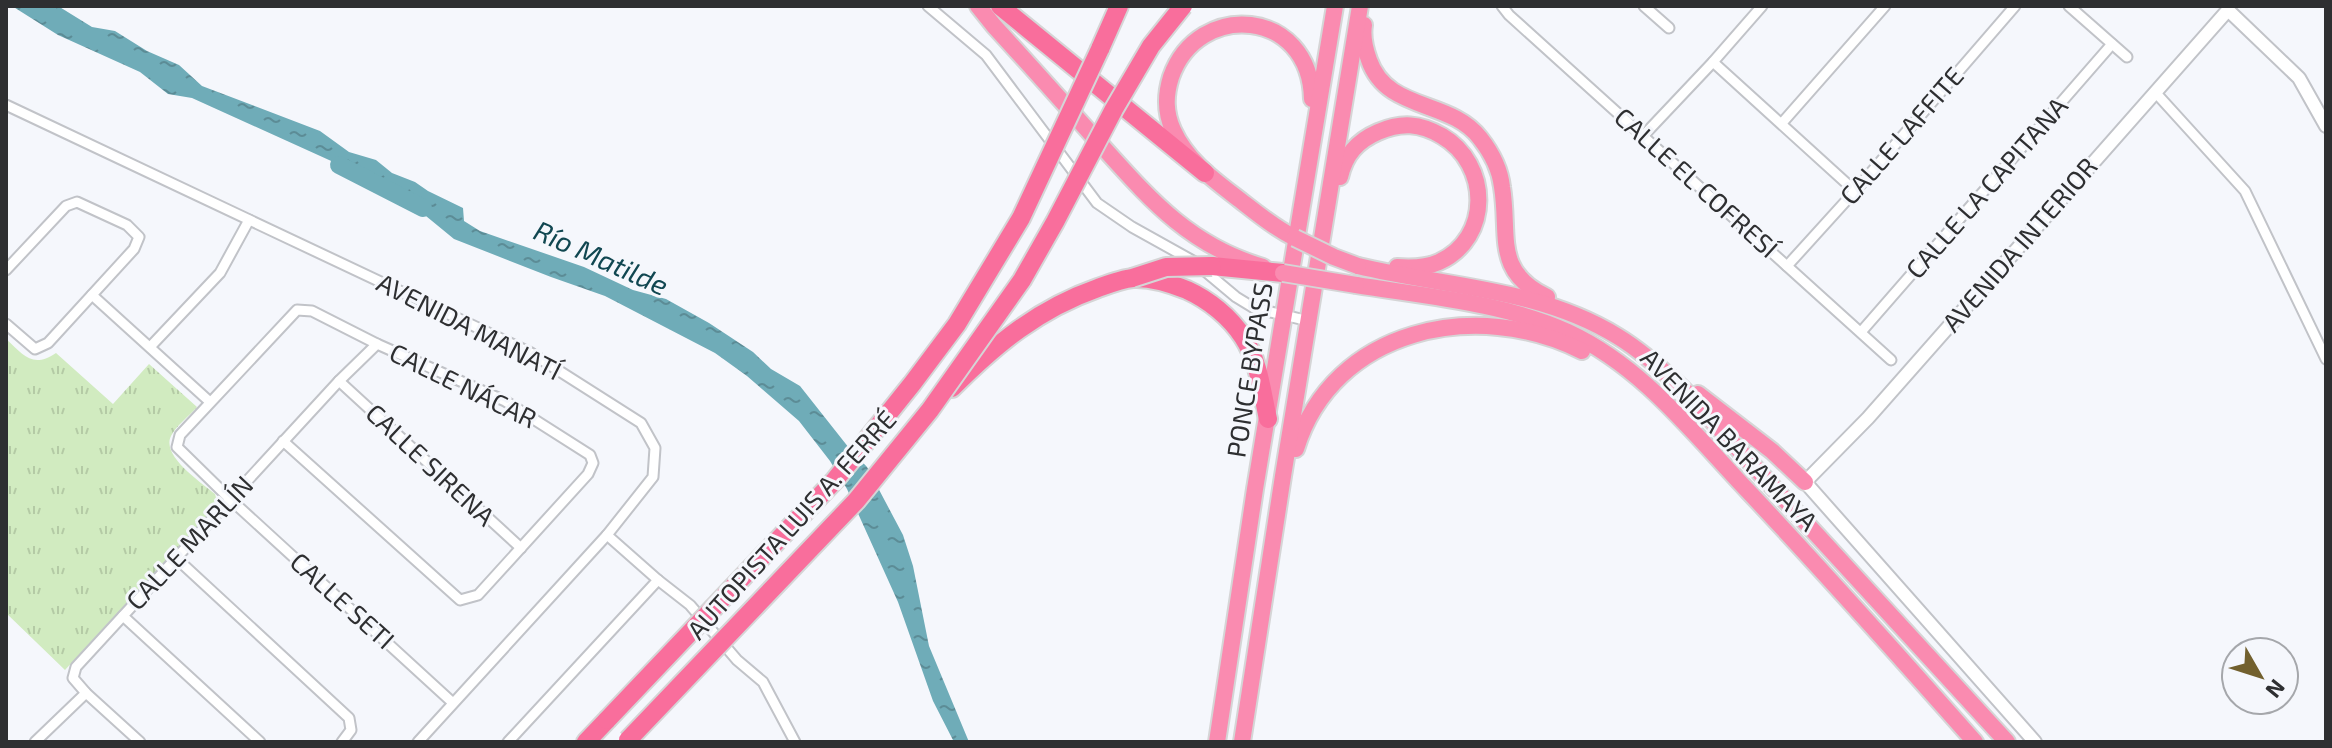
<svg xmlns="http://www.w3.org/2000/svg" width="2332" height="748" font-family="'Exo 2',sans-serif">
  <defs>
    <pattern id="park-tufts" width="24" height="20" patternUnits="userSpaceOnUse" patternTransform="scale(2)"><rect width="24" height="20" fill="#d1ebc0"/><path d="M3 7l-1-3M5 7V3M7 7l1-3M15 17l-1-3M17 17v-4M19 17l1-3" fill="none" stroke="#b4caa5"/></pattern>
    <pattern id="water-ripples" width="26" height="14" patternUnits="userSpaceOnUse" patternTransform="scale(2)"><rect width="26" height="14" fill="#6facb8"/><path d="M2 4q2-2 4 0t4 0M15 11q2-2 4 0t4 0" fill="none" stroke="#5c8c96"/></pattern>
  </defs>
  <rect width="100%" height="100%" fill="#f5f7fc"/>
  <path fill="url(#park-tufts)" d="M6,339C24,355 32,369 56,353L113,404L149,364L197,407C189,416 176,426 171,436C161,456 201,482 215,494L217,501L214,508L65,670L6,613Z"/>
  <polygon fill="url(#water-ripples)" points="12,6 58,6 92,27 115,31 147,51 179,65 202,86 320,131 349,152 376,160 392,173 415,182 428,191 463,208 464,221 480,231 584,267 633,290 666,299 709,323 753,352 771,369 800,386 849,448 867,467 903,535 913,566 929,646 969,742 954,742 933,701 898,602 847,489 830,461 799,421 747,376 715,353 605,296 551,277 454,239 393,189 192,98 168,94 140,72 58,35"/>
  <g fill="none" stroke-linecap="round" stroke-linejoin="round">
    <polyline stroke="#6facb8" stroke-width="18" points="339,165 423,208"/>
    <defs>
      <g id="minor">
        <polyline points="928,6 986,55 1097,203 1132,227 1193,261 1236,297 1254,308 1309,321"/>
        <polyline points="1502,6 1509,15 1891,360"/>
        <polyline points="1644,6 1669,28"/>
        <polyline points="2069,6 2127,57"/>
        <polyline points="1713,62 1855,191"/>
        <polyline points="2155,92 2245,191 2326,359"/>
        <polyline points="6,105 531,353 641,423 655,448 653,477 607,535 418,742"/>
        <polyline points="1782,123 1885,6"/>
        <polyline points="1644,135 1713,62 1762,6"/>
        <polyline points="1787,266 1855,191 2015,6"/>
        <polyline points="6,270 66,206 77,202 127,225 139,237 134,249 48,343 35,349 6,324"/>
        <polyline points="92,295 210,402"/>
        <polyline points="1861,332 2112,44"/>
        <polyline points="150,347 220,273 249,220"/>
        <polyline points="339,381 521,548"/>
        <polyline points="283,441 460,600 478,595 588,474 593,463 590,455 505,401 377,344 312,311 297,310 180,435 177,447 230,499 453,703"/>
        <polyline points="607,535 658,580 690,605 737,660 763,682 795,742"/>
        <polyline points="176,558 349,718 351,730 342,742"/>
        <polyline points="123,616 260,742"/>
        <polyline points="35,742 86,693"/>
        <polyline points="140,742 86,693 73,678 76,667 339,381 377,344"/>
        <polyline points="508,742 658,580"/>
      </g>
      <polyline id="tertiary" points="2035,742 1805,482 1868,418 2228,10 2299,78 2326,126"/>
      <g id="trunk">
        <path d="M978,6L994,26C1027,62 1059,98 1092,135C1144,192 1184,244 1263,267"/>
        <path d="M1364,25C1362,37 1365,49 1369,60C1387,112 1450,99 1480,138C1491,152 1500,169 1502,187C1510,236 1493,271 1547,297"/>
        <path d="M1340,177C1345,155 1357,141 1378,132C1401,122 1420,123 1442,136C1490,164 1492,238 1439,262C1426,268 1411,268 1397,267"/>
        <path d="M1295,238C1275,228 1258,214 1240,200C1214,180 1187,161 1173,130C1165,112 1165,96 1171,77C1198,0 1310,8 1312,99"/>
        <path d="M1358,266C1445,287 1539,288 1617,336C1642,351 1663,370 1684,390L2007,742"/>
        <path d="M1356,285C1424,296 1505,303 1568,332C1643,367 1692,432 1748,491C1825,573 1900,657 1975,742"/>
        <polyline points="1698,394 1772,451 1805,482"/>
        <path d="M1296,449C1333,328 1477,298 1582,351"/>
        <polyline points="1217,742 1255,489 1335,6"/>
        <polyline points="1242,742 1283,476 1360,6"/>
      </g>
      <g id="motorway">
        <polyline points="1000,6 1205,173"/>
        <polyline points="1100,49 1119,6"/>
        <polyline points="1212,266 1283,273"/>
        <path d="M952,388C996,344 1038,309 1098,288C1109,284 1122,279 1133,278C1152,277 1170,283 1187,290C1209,300 1230,317 1243,337C1259,361 1262,392 1268,419"/>
        <polyline points="586,742 607,720"/>
      </g>
    </defs>
    <use href="#minor" stroke="#c1c3c8" stroke-width="13"/>
    <use href="#tertiary" stroke="#c1c3c8" stroke-width="16"/>
    <use href="#trunk" stroke="#d5d5d6" stroke-width="20"/>
    <use href="#motorway" stroke="#d5d5d6" stroke-width="22"/>
    <use href="#minor" stroke="#fff" stroke-width="9"/>
    <use href="#tertiary" stroke="#fff" stroke-width="12"/>
    <use href="#trunk" stroke="#fa8bb0" stroke-width="16"/>
    <use href="#motorway" stroke="#f96e9c" stroke-width="18"/>
    <defs>
      <g id="trunk-bridge">
        <polyline points="1295,238 1334,257 1358,266"/>
        <polyline points="1283,273 1356,285"/>
      </g>
      <g id="motorway-bridge">
        <polyline points="1132,278 1166,267 1212,266"/>
        <polyline points="607,720 835,480 912,384 957,324 1021,218 1100,49"/>
        <polyline points="628,740 856,501 930,410 1022,280 1055,222 1114,109 1151,46 1183,6"/>
      </g>
    </defs>
    <use href="#trunk-bridge" stroke="#d5d5d6" stroke-width="20" stroke-linecap="butt"/>
    <use href="#motorway-bridge" stroke="#d5d5d6" stroke-width="22" stroke-linecap="butt"/>
    <use href="#trunk-bridge" stroke="#fa8bb0" stroke-width="16"/>
    <use href="#motorway-bridge" stroke="#f96e9c" stroke-width="18"/>
  </g>
  <g text-anchor="middle" stroke-width="6" stroke-linejoin="round" paint-order="stroke">
    <g font-size="26" fill="#2e2f31" stroke="#f5f7fc">
      <text transform="translate(1902 136) rotate(-49)" y="9">CALLE LAFFITE</text>
      <text transform="translate(1696 183) rotate(42)" y="9">CALLE EL COFRESÍ</text>
      <text transform="translate(1987 188) rotate(-49)" y="9">CALLE LA CAPITANA</text>
      <text transform="translate(2020 245) rotate(-49)" y="9">AVENIDA INTERIOR</text>
      <text transform="translate(469 327) rotate(27)" y="9">AVENIDA MANATÍ</text>
      <text transform="translate(1250 370) rotate(-81)" y="9">PONCE BYPASS</text>
      <text transform="translate(463 386) rotate(26)" y="9">CALLE NÁCAR</text>
      <text transform="translate(1729 440) rotate(46)" y="9">AVENIDA BARAMAYA</text>
      <text transform="translate(430 465) rotate(43)" y="9">CALLE SIRENA</text>
      <text transform="translate(792 525) rotate(-48)" y="9">AUTOPISTA LUIS A. FERRÉ</text>
      <text transform="translate(190 543) rotate(-47)" y="9">CALLE MARLÍN</text>
      <text transform="translate(342 601) rotate(42)" y="9">CALLE SETI</text>
    </g>
    <g font-size="28" font-style="italic" fill="#114751" stroke="#f5f7fc">
      <text transform="translate(601 258) rotate(24)" y="10">Río Matilde</text>
    </g>
  </g>
  <rect width="2332" height="748" fill="none" stroke="#2e2f31" stroke-width="16"/>
  <g transform="translate(2260 676) rotate(129)"><circle r="38" fill="#f5f7fc" stroke="#a5a7ab" stroke-width="2"/>
  <path d="M0-6L14 30L0 20L-14 30Z" fill="#72602e"/>
  <text y="-12" font-size="22" font-weight="bold" text-anchor="middle" fill="#2e2f31">N</text>
  </g>
</svg>
